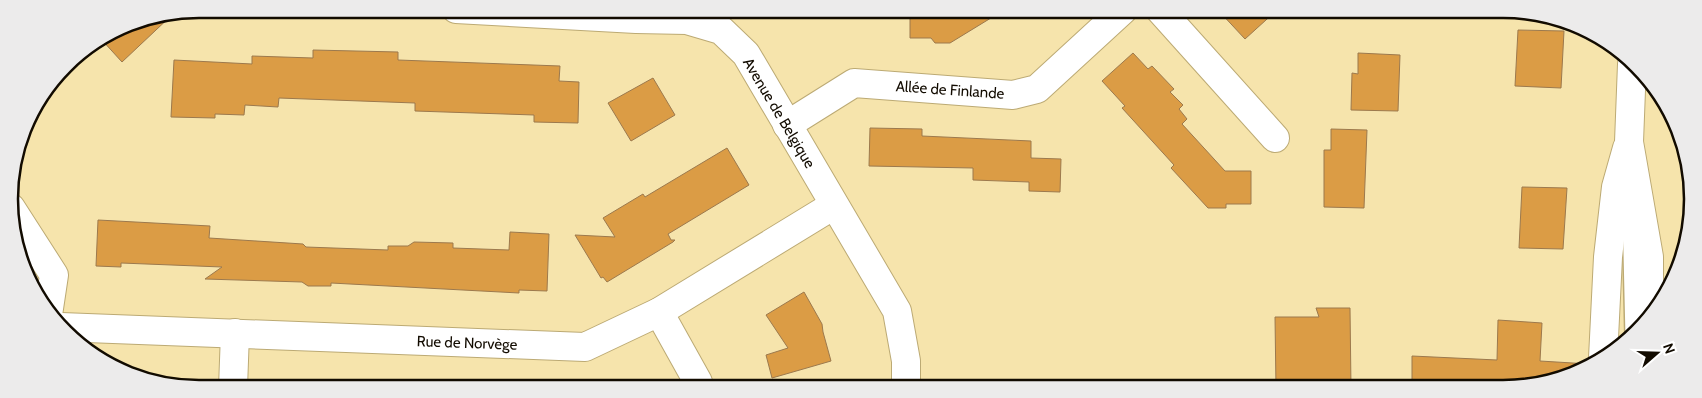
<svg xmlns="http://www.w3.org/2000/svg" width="1702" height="398" font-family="Cabin,sans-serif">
  <rect width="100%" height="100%" fill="#f6e4ac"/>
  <g fill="#db9c45" stroke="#9c794d">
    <polygon points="910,10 1004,10 950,43 935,43 931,38 910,38"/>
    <polygon points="1218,10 1277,10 1245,39"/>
    <polygon points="173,14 122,62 101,39 126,23"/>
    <polygon points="1518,30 1564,31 1561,88 1515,86"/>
    <polygon points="313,50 398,52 398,60 560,66 559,81 579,82 578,123 534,122 534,115 415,111 415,103 279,98 278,107 245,105 244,115 215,114 215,118 171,117 174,60 252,64 252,56 313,58"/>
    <polygon points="1133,53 1148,69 1152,66 1174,89 1170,92 1183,105 1179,109 1187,119 1182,124 1225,171 1251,171 1251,204 1226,204 1226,208 1208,208 1171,168 1174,165 1122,108 1125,106 1102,81"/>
    <polygon points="1358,53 1400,55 1398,111 1351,110 1352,73 1358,74"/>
    <polygon points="653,78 675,115 631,141 608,103"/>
    <polygon points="870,128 922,129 922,136 1031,141 1031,158 1061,159 1060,192 1029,191 1029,182 973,180 973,168 869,166"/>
    <polygon points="1331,129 1367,130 1364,208 1324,207 1324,150 1331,150"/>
    <polygon points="727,148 749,185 668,234 671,240 675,240 673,242 607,282 603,277 601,278 575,235 615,237 603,218 643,194 645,197"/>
    <polygon points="1522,187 1567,188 1563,249 1519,248"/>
    <polygon points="98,220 210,226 209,238 303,244 306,247 388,250 388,246 408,246 414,242 453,243 453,248 509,250 510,232 549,234 547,291 519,290 519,293 331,283 331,286 308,286 302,282 205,279 222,267 121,263 121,267 96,266"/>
    <polygon points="804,292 822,324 823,332 831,361 772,378 766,355 788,348 766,315"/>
    <polygon points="1316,308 1350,308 1351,388 1276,388 1275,317 1319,317"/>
    <polygon points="1498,320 1542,323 1540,361 1589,364 1591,367 1587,370 1528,388 1412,388 1412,356 1497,360"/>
  </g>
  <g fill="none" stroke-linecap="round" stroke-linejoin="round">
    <defs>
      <polyline id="lane" points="1630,209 1633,337"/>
      <g id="street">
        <polyline points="456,9 636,19 687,20 721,30 746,54 897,311 906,361 906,388"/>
        <polyline points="1160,10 1275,138"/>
        <polyline points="787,125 854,83 1013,95 1037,89 1123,10"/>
        <polyline points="11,208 54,275 48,315"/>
        <polyline points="659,312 698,382 697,388"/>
        <polyline points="61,327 585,347 659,312 834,205"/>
        <polyline points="233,388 235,333"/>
      </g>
      <g id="secondary">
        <polyline points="1632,64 1629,142 1649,257 1649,318"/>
        <polyline points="1603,358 1608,257 1616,187 1627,148"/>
      </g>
    </defs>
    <use href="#lane" stroke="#bcaa74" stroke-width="18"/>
    <use href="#street" stroke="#bcaa74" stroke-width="30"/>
    <use href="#secondary" stroke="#bcaa74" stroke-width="30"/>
    <polyline stroke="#a1936c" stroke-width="3" stroke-dasharray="4 2.5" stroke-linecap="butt" points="1689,176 1689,234"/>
    <use href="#lane" stroke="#fff" stroke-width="15"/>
    <use href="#street" stroke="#fff" stroke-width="28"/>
    <use href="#secondary" stroke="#fff" stroke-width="28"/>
  </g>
  <g text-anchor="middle" stroke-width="4" stroke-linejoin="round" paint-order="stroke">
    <g font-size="15" fill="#120b00" stroke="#fff">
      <text transform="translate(950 90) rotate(4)" y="5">Allée de Finlande</text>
      <text transform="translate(779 113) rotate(59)" y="5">Avenue de Belgique</text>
      <text transform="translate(467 343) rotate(2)" y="5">Rue de Norvège</text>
    </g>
  </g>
  <path d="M0 0H1702V398H0ZM199 18H1503A181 181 0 0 1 1684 199V199A181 181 0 0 1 1503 380H199A181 181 0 0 1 18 199V199A181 181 0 0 1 199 18Z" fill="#ecebeb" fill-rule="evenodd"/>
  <path fill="none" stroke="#120b00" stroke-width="2.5" d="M199 18H1503A181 181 0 0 1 1684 199V199A181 181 0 0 1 1503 380H199A181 181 0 0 1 18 199V199A181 181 0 0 1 199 18Z"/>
  <g transform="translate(1657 353) rotate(70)" stroke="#ffffff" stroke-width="4" paint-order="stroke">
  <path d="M0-4L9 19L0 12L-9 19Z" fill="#120b00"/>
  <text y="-8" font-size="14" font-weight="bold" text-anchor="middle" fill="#120b00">N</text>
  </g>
</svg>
